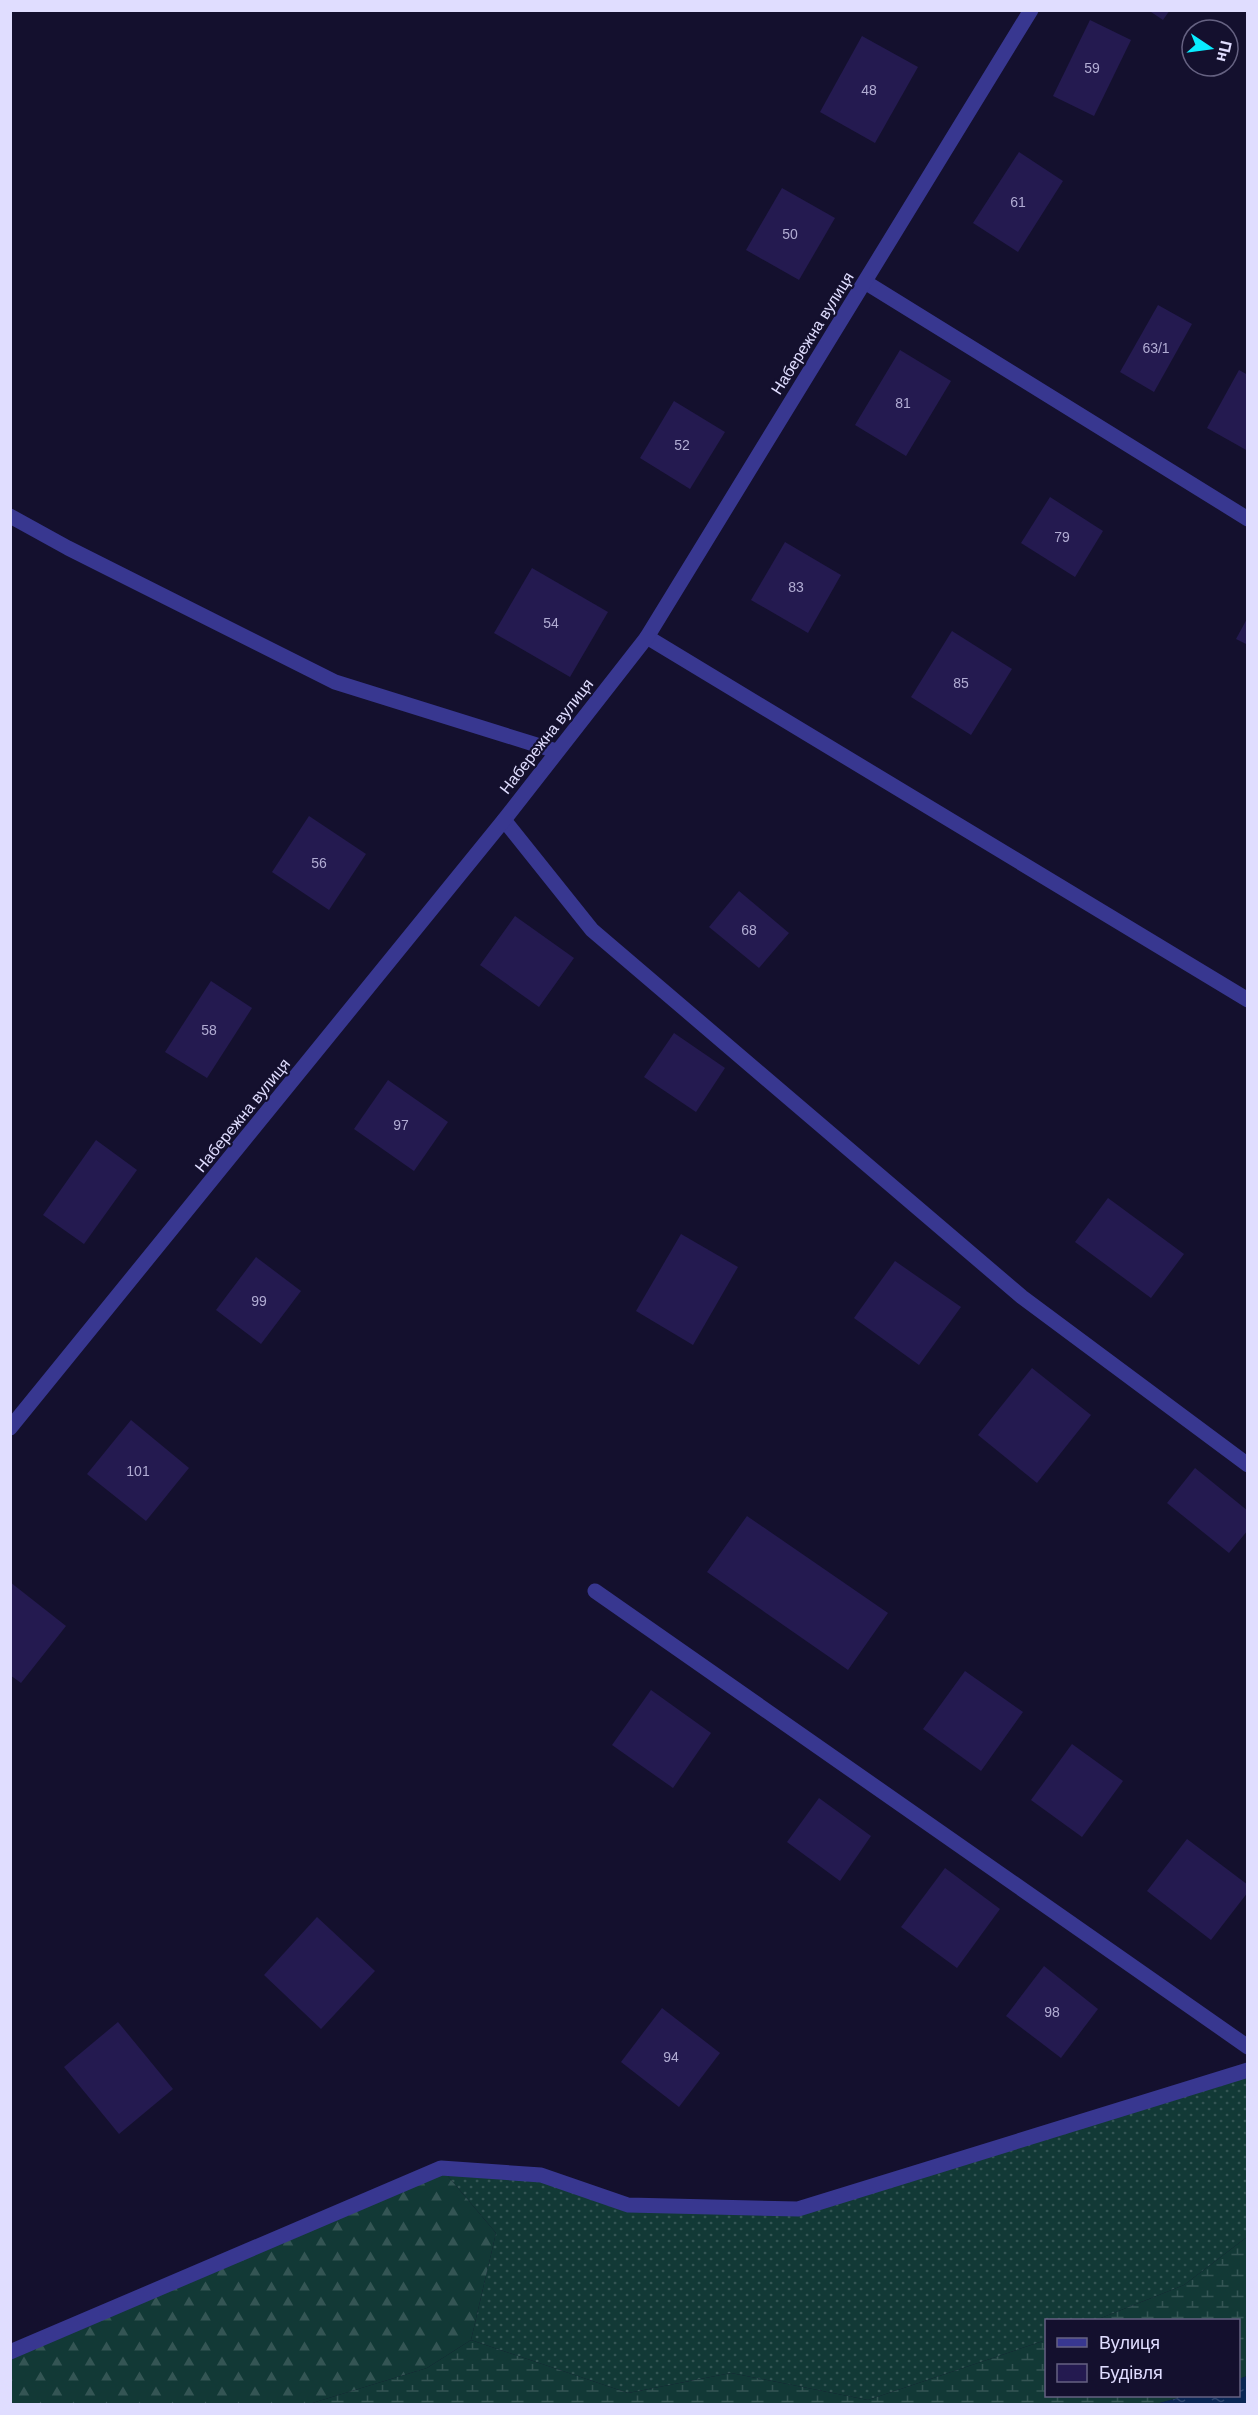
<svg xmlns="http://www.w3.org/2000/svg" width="1258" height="2415" font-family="Arial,sans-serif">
  <defs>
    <pattern id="grass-dots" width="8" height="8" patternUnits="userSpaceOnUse" patternTransform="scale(1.5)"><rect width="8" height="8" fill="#123936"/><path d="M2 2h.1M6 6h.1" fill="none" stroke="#345554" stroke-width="1.8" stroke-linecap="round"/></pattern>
    <pattern id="forest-firs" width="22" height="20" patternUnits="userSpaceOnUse" patternTransform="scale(1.5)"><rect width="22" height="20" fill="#123936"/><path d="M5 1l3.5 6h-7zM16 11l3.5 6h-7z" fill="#345554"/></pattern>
    <pattern id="wetland-marsh" width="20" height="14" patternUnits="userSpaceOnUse" patternTransform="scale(1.5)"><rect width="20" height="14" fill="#123936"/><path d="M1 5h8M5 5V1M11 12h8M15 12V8" fill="none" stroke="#345554"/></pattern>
    <pattern id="water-ripples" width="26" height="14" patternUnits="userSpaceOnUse" patternTransform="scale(1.5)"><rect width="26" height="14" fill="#092654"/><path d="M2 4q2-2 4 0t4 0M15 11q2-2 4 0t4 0" fill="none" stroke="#2d456e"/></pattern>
  </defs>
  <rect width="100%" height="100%" fill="#14102e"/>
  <polygon fill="url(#grass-dots)" points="1247,2070 1247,2237 1184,2285 1096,2320 1046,2320 1046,2340 868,2400 731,2373 628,2393 471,2340 496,2233 441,2168 541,2175 628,2205 798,2209"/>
  <polygon fill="url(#forest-firs)" points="441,2168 496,2233 471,2340 427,2368 309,2404 11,2404 10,2352"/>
  <g fill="url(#wetland-marsh)">
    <polygon points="1247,2237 1247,2376 1239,2379 1238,2320 1096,2320 1184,2285"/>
    <polygon points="471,2340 628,2393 731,2373 868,2400 1046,2340 1046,2396 1185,2396 1156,2404 309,2404 427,2368"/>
  </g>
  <polygon fill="url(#water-ripples)" points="1247,2376 1247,2404 1156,2404 1185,2396 1238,2396 1239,2379"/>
  <g fill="#241a50">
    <polygon points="1148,10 1170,10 1163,20"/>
    <polygon points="1090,20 1131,40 1094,116 1053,96"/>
    <polygon points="862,36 918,67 875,143 820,112"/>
    <polygon points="1019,152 1063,181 1018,252 973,223"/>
    <polygon points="782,188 835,218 799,280 746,250"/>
    <polygon points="1158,305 1192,324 1154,392 1120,372"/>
    <polygon points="900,350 951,381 906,456 855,425"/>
    <polygon points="1239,370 1248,375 1248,451 1207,428"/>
    <polygon points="674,401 725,432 690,489 640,458"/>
    <polygon points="1050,497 1103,531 1075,577 1021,543"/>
    <polygon points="785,542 841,575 808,633 751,600"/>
    <polygon points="532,568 608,612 570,677 494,633"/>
    <polygon points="1248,617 1248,645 1236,639"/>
    <polygon points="952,631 1012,669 971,735 911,697"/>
    <polygon points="309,816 366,854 329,910 272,872"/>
    <polygon points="739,891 789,933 759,968 709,927"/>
    <polygon points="515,916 574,958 539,1007 480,965"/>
    <polygon points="211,981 252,1008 207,1078 165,1052"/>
    <polygon points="674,1033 725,1068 696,1112 644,1077"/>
    <polygon points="388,1080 448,1122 414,1171 354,1129"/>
    <polygon points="96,1140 137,1170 84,1244 43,1215"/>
    <polygon points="1108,1198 1184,1254 1151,1298 1075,1242"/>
    <polygon points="681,1234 738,1267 693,1345 636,1311"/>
    <polygon points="256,1257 301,1291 261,1344 216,1310"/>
    <polygon points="895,1261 961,1307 919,1365 854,1318"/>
    <polygon points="1032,1368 1091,1415 1037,1483 978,1435"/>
    <polygon points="131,1420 189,1468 146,1521 87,1474"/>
    <polygon points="1195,1468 1248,1511 1248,1530 1229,1553 1167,1503"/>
    <polygon points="747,1516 888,1613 848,1670 707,1572"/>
    <polygon points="10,1582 66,1626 21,1683 10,1675"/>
    <polygon points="965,1671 1023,1712 981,1771 923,1729"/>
    <polygon points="651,1690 711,1733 673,1788 612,1745"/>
    <polygon points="1072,1744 1123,1781 1082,1837 1031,1800"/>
    <polygon points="819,1798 871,1836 840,1881 787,1842"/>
    <polygon points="1187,1839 1248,1885 1248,1892 1211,1940 1147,1891"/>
    <polygon points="945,1868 1000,1909 957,1968 901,1927"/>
    <polygon points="317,1917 375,1971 321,2029 264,1975"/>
    <polygon points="1044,1966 1098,2009 1061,2058 1006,2016"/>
    <polygon points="662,2008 720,2053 679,2107 621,2062"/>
    <polygon points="118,2022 173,2089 119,2134 64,2067"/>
  </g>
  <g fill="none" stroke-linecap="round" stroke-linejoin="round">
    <g stroke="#383790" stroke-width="15">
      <polyline points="865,282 1248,519"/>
      <polyline points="10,516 68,548 335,682 556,751"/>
      <polyline points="647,637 1248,1000"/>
      <polyline points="504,820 592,930 1022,1297 1248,1465"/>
      <polyline points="10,1428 504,820 647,637 1031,10"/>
      <polyline points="595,1591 1248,2047"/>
      <polyline points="10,2352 441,2168 541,2175 628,2205 798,2209 1248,2070"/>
    </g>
  </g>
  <g text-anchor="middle" stroke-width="4.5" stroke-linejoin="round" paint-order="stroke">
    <g font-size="14" fill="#b1acd3">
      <text x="1092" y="73">59</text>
      <text x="869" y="95">48</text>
      <text x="1018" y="207">61</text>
      <text x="790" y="239">50</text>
      <text x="1156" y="353">63/1</text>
      <text x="903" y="408">81</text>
      <text x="682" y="450">52</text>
      <text x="1062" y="542">79</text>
      <text x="796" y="592">83</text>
      <text x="551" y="628">54</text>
      <text x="961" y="688">85</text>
      <text x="319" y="868">56</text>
      <text x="749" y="935">68</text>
      <text x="209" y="1035">58</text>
      <text x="401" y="1130">97</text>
      <text x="259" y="1306">99</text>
      <text x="138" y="1476">101</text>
      <text x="1052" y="2017">98</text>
      <text x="671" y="2062">94</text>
    </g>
    <g font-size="16" fill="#e0ddff" stroke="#14102e">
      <text transform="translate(812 333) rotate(-58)" y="6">Набережна вулиця</text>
      <text transform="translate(546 736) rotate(-52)" y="6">Набережна вулиця</text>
      <text transform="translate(242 1115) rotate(-51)" y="6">Набережна вулиця</text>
    </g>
  </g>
  <rect width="1258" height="2415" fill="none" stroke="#e0ddff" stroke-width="24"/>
  <rect x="1045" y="2319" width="195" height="78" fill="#14102e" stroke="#666282" stroke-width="1.5"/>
  <rect x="1057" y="2338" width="30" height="9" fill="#383790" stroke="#666282" stroke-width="1.5"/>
  <text x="1099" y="2349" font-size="18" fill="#e0ddff">Вулиця</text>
  <rect x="1057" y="2364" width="30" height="18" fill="#241a50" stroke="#666282" stroke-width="1.5"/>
  <text x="1099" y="2379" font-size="18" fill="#e0ddff">Будівля</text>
  <g transform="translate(1210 48) rotate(103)"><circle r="28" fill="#14102e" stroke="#666282" stroke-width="1.5"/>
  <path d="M0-4.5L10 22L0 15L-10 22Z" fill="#09edff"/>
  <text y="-9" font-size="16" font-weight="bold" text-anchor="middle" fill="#e0ddff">Пн</text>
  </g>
</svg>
